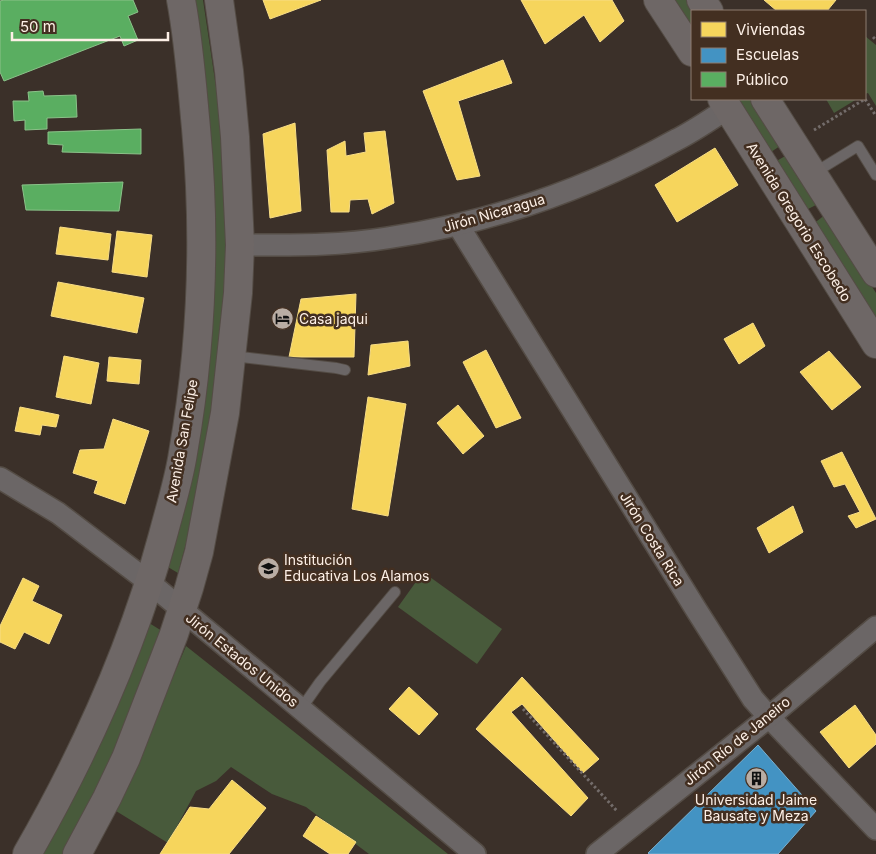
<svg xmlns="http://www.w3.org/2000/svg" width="876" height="854" font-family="Inter,sans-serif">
  <rect width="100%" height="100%" fill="#3b3029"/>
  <g fill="#485a3b">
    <polygon points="174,0 203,0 220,114 226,198 226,278 217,376 195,510 178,573 156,560 200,280"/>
    <polygon points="672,0 688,0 692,11 692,34"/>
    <polygon points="865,36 876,45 876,106 868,93 865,94"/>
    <polygon points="731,99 750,99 780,146 765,156"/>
    <polygon points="826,99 857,99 834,113"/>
    <polygon points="787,155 818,204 806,210 773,163"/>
    <polygon points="826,214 876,293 876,324 812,225"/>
    <polygon points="423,572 502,629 477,664 398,607"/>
    <polygon points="141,618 162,631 131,713 92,803 65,854 33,854"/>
    <polygon points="186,646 448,854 369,854 306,807 272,794 231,767 216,781 196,791 168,843 116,811"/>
  </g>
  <g fill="#f6d55c" stroke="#f8dd86">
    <polygon points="263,0 321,0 270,19"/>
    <polygon points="521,0 612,0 624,21 600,42 584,15 545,44"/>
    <polygon points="764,0 836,0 827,11 777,11"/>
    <polygon points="503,60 512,83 458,101 480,176 457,180 423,91"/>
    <polygon points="295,123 301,211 270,218 263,134"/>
    <polygon points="385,131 394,203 372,214 368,199 350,200 349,212 331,212 327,150 345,141 346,156 366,152 364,133"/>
    <polygon points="715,148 738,185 677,222 655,185"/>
    <polygon points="60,227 111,234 108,260 56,254"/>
    <polygon points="117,231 152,235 147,277 112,272"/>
    <polygon points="58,282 144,298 137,333 51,316"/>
    <polygon points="356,294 354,357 289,357 301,299"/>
    <polygon points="753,323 765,346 739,364 724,339"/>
    <polygon points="408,341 410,366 368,375 371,345"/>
    <polygon points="486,350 521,418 496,428 463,362"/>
    <polygon points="829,351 861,387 832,410 800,372"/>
    <polygon points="64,356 99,363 91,404 56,397"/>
    <polygon points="109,357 141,360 139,384 107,381"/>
    <polygon points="368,397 406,404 388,516 352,509"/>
    <polygon points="458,405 484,436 463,454 437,423"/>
    <polygon points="20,407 59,415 56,427 42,425 40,435 15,431"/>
    <polygon points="113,419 149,431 125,504 94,493 98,481 73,473 80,450 104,449"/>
    <polygon points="842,452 876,519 856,528 848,516 860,512 845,484 834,487 821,461"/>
    <polygon points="793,506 803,532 769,553 757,528"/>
    <polygon points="23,578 39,586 32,601 62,615 49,644 24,632 15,649 0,642 0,626"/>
    <polygon points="522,677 599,759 583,773 522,704 511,712 588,798 571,816 476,729"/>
    <polygon points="409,687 438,714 419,735 389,709"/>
    <polygon points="855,705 876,735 876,744 849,768 820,732"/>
    <polygon points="232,780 266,808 229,854 160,854 190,807 209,809"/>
    <polygon points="316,816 356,842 348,854 330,854 303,836"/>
  </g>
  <polygon fill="#4393c3" stroke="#7bafce" points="758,745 816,811 778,854 649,854 648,853"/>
  <g fill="#5aae61" stroke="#8bc289">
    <polygon points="4,0 133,0 138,12 128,16 138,40 124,46 120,36 4,81 0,72 0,1"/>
    <polygon points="43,91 44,96 76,95 77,117 47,118 47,129 25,130 25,120 14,121 13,101 29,101 28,92"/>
    <polygon points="141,129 141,154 62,152 63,145 48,144 48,132"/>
    <polygon points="123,182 119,211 26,210 22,185"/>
  </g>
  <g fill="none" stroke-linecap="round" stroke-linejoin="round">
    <defs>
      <g id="lane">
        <polyline points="814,173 858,146 876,175"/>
        <polyline points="233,356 336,368 345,370"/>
        <polyline points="301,709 320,682 395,592"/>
      </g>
      <g id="street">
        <polyline points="458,225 697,611 753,699 769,717 876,829"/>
        <path d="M240,245C289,245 338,246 387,238C489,223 586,190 676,140C694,131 711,119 728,108"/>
        <polyline points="0,478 58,513 150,583 475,854"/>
        <polyline points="597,854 769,717 876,627"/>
      </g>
      <g id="secondary">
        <polyline points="658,0 692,52"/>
        <polyline points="701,0 709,11"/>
        <polyline points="722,99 876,344"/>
        <polyline points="765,99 876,273"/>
        <path d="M27,854C85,753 133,647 163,535C170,508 179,480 183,453C202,345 206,237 196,128C192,86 189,42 181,0"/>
        <polyline points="77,854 107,798 126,758 174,634 189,588 199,552 225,413 238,293 240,245 235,137 229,71 219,0"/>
      </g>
    </defs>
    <use href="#lane" stroke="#544c45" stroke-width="12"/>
    <use href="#street" stroke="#544c45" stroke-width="24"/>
    <use href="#secondary" stroke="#544c45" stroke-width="30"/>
    <g stroke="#736c6a" stroke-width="3" stroke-dasharray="2.5 2.5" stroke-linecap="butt">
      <polyline points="873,37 876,40"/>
      <polyline points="814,130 865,99 876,116"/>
      <polyline points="523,709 617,811"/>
    </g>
    <use href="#lane" stroke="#6b6666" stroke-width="10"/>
    <use href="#street" stroke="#6b6666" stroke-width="21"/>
    <use href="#secondary" stroke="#6e6766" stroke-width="28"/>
  </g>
  <defs>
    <symbol id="hotel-disc" viewBox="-11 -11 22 22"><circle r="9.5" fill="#b9ada4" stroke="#432f21"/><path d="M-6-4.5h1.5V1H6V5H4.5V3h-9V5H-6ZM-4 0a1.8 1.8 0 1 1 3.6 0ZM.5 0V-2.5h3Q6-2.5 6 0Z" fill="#111"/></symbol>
    <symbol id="school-disc" viewBox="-11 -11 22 22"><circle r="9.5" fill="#b9ada4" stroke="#432f21"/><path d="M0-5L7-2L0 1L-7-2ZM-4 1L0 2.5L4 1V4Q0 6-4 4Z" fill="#111"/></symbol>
    <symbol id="building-disc" viewBox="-11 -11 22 22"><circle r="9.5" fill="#b9ada4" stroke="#432f21"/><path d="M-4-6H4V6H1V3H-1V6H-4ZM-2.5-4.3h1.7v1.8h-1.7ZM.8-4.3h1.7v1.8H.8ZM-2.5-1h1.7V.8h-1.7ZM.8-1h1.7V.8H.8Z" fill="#111"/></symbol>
  </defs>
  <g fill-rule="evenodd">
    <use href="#hotel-disc" x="270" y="306" width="25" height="25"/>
    <use href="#school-disc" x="256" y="556" width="25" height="25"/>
    <use href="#building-disc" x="744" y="766" width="25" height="25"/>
  </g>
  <g text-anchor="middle" stroke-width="5" stroke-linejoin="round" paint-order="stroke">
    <g font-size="14" fill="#fdf0e7" stroke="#432f21">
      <text transform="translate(494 213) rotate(-16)" y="5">Jirón Nicaragua</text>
      <text transform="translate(799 222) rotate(58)" y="5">Avenida Gregorio Escobedo</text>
      <text transform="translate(182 441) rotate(-80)" y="5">Avenida San Felipe</text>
      <text transform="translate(652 539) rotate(58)" y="5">Jirón Costa Rica</text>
      <text transform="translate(242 660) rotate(39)" y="5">Jirón Estados Unidos</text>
      <text transform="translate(737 741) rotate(-39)" y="5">Jirón Río de Janeiro</text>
    </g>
    <g font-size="14" fill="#fdf0e7" stroke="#432f21" text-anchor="start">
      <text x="299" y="324">Casa jaqui</text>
      <text x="284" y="565">Institución<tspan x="284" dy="16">Educativa Los Alamos</tspan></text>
      <text x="756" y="805" text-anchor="middle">Universidad Jaime<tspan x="756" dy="16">Bausate y Meza</tspan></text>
    </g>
  </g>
  <rect x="691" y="10" width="175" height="90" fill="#432f21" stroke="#8d7c70"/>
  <rect x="701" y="22" width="25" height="15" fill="#f6d55c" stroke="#8d7c70"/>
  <text x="736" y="35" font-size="15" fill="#fdf0e7">Viviendas</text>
  <rect x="701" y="48" width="25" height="15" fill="#4393c3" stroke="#8d7c70"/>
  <text x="736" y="60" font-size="15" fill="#fdf0e7">Escuelas</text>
  <rect x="701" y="72" width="25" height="15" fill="#5aae61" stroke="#8d7c70"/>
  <text x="736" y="85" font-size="15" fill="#fdf0e7">Público</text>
  <path d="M12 32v8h156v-8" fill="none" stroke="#fdf0e7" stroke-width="2.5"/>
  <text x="20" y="32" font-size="15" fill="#fdf0e7" stroke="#432f21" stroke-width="4" paint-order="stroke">50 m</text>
</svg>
